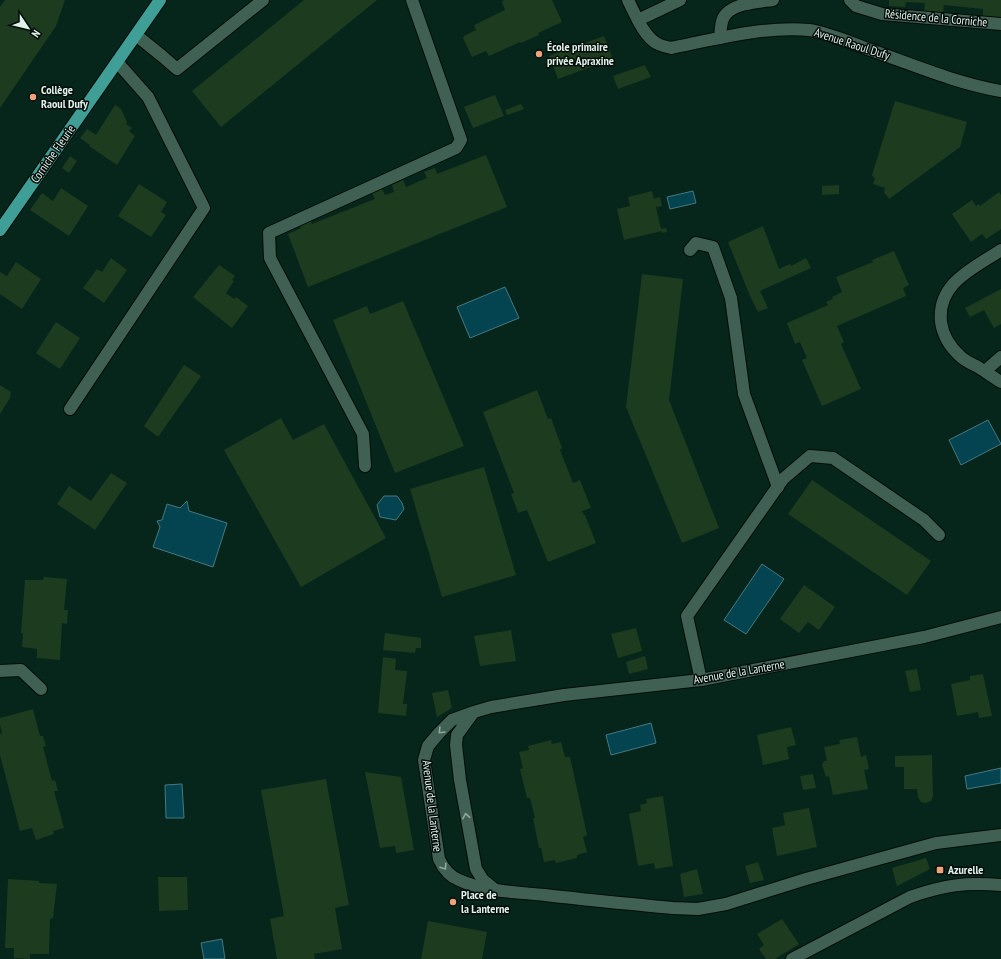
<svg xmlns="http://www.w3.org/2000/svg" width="1001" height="959" font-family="'PT Sans Narrow',sans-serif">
  <rect width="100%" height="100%" fill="#06261b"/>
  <g fill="#044451" stroke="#46787f">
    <polygon points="693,191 696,203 670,209 667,197"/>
    <polygon points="505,287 519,318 470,338 457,307"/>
    <polygon points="988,420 1001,444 961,465 949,440"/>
    <polygon points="384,496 397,496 402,503 404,509 396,520 380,517 377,505"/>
    <polygon points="187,501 189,511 227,523 213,567 153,547 160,527 157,521 162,520 167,504 180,508"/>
    <polygon points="762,564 784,579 746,634 724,620"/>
    <polygon points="651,723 656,743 611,755 606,735"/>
    <polygon points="1001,768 1001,783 967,789 965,776"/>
    <polygon points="182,784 184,818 166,818 165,785"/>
    <polygon points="222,939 225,959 204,959 201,943"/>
  </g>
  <g fill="#1d3b1e">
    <polygon points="5,0 65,0 56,26 0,108 0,7"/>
    <polygon points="304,0 377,0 221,127 192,91"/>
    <polygon points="504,0 552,0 562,22 538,33 539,35 521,43 520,42 489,56 486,51 472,57 463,38 464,36 476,30 474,25 505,10 502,2"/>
    <polygon points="889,0 1001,0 1001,18 983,16 983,9 944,5 943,13 924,11 925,3 906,2 905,7 889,6"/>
    <polygon points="604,36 613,59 558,79 549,56"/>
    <polygon points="645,65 651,77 618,89 613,76"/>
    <polygon points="495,95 504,116 473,128 464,107"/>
    <polygon points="895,101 967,122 960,147 889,199 884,192 885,188 873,184 875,179 872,175"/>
    <polygon points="521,104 524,109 507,115 505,110"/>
    <polygon points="115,105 121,109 127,122 126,124 132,128 129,131 135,136 117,165 89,146 90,145 80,138 87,129 96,135"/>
    <polygon points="486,155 507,207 308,287 288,234 301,228 299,222 310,217 312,224 375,199 372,193 382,189 385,195 394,192 392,185 403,180 406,187 427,178 424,172 435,168 437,174"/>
    <polygon points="70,156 77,161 69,173 62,168"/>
    <polygon points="139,184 167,202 161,212 166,215 151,237 118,216"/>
    <polygon points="839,185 839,194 822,195 822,186"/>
    <polygon points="61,188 88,206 69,236 30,210 42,193 53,201"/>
    <polygon points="652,191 654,199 660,197 662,206 656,207 661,229 666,228 667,232 662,233 662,231 624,240 617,209 630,206 628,197"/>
    <polygon points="999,192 1001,195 1001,229 986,239 982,234 971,242 952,214 972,200 976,206 979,204 980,206"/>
    <polygon points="763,226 779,269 790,264 791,266 806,258 811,268 760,291 768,308 758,312 750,296 728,242"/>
    <polygon points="894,251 909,285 903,288 906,296 837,326 844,342 841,344 861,389 822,406 802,360 807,358 800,342 795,344 787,323 828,305 826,302 833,299 832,297 842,292 836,277 873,262 872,260"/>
    <polygon points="111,258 127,270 104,303 83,288 97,269 102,272"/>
    <polygon points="16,262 41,279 22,309 0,294 0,272 7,276"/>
    <polygon points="219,265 235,276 232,280 234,281 226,293 234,299 236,297 248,306 232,328 193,297"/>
    <polygon points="642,274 683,279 669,400 719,528 682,543 626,407"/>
    <polygon points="1001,289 1001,324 994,328 984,310 970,317 965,308"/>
    <polygon points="403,301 464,446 395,473 333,320 367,306 370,314"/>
    <polygon points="56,322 80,338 60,369 36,353"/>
    <polygon points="184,365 201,376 158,437 144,426"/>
    <polygon points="0,385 11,392 10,398 0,414"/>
    <polygon points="537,390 548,419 551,418 562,448 560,450 573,483 580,480 591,508 582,511 584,515 585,515 596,543 548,562 527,510 518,513 511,494 514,493 483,412"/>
    <polygon points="281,418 293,440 324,424 386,538 301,587 224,450"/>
    <polygon points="484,467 516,575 442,597 410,489"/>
    <polygon points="111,473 127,483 95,530 57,504 69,486 91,501"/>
    <polygon points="812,480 931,561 907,595 788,514"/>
    <polygon points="44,577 67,579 64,610 68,610 67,624 62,623 60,660 37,658 37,649 22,647 23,633 21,633 25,580 43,580"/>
    <polygon points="804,585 835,607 819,630 808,622 799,633 780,619"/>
    <polygon points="636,628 642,651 618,658 611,634"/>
    <polygon points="511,630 516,661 480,666 474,636"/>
    <polygon points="385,633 421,638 421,648 416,648 415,653 383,650"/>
    <polygon points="645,656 648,669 629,674 626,662"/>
    <polygon points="383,657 396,659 395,670 407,671 403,704 407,704 406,716 378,713"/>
    <polygon points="917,669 921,690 910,692 905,671"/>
    <polygon points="983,674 992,716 979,718 978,712 957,716 951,684 970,680 970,676"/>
    <polygon points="448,690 452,708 437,717 432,693"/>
    <polygon points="33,709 40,736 43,736 46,746 43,747 52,781 55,780 58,791 54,791 64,828 53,831 54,834 36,840 32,828 20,831 0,755 0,734 2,733 0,725 0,718"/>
    <polygon points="791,727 796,745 787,747 789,759 763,765 757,735"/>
    <polygon points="857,737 861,757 866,755 869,769 864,770 868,789 833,795 829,776 826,777 822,765 824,761 827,761 824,747 840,744 839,740"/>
    <polygon points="551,740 552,744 561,742 565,757 570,757 587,835 583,837 587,852 577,855 577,858 556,863 555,860 544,862 541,848 539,848 533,818 535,818 530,798 527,798 520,769 523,768 519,752 529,750 528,746"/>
    <polygon points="932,755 933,796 931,801 926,803 921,802 918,797 917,789 904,789 904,767 895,767 895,756"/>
    <polygon points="365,772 401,777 414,850 396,853 395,846 380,848"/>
    <polygon points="813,774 816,788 803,790 800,776"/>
    <polygon points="326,779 349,905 335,908 342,949 314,954 315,959 277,959 270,919 284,916 261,790"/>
    <polygon points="663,796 673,866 655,869 654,863 638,866 629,814 641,811 640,805 647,803 646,799"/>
    <polygon points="809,808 817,847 777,856 772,828 785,825 783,813"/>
    <polygon points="926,858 930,869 897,886 892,868"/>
    <polygon points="758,862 764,880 750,883 745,866"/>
    <polygon points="697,869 703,894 684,897 680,874"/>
    <polygon points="158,877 187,877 188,910 159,911"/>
    <polygon points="8,879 39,881 39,883 57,884 53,918 50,919 49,954 30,954 30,959 14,958 14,948 5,948"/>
    <polygon points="782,919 799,944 775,959 766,959 759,949 764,945 757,934"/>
    <polygon points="428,921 487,932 482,959 421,959"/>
  </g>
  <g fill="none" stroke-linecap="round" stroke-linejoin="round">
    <defs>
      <g id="minor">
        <path d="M628,0C635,14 644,37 658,44C662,46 667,47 671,48C715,39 764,26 809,30C828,33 847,41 865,48C909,63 954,83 1001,91"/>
        <polyline points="850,0 856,6 882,14 1001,24"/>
        <polyline points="638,20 680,0"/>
        <polyline points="136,35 162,56 177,69 263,0"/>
        <path d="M720,38C721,31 720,20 726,14C736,3 759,2 773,0"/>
        <polyline points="690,250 696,243 713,247 731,298 744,394 778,487"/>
        <path d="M1001,250C973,269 937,283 941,322C943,336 950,347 960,356C965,361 972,364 978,367C986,372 993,377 1001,382"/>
        <polyline points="985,371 1001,357"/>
        <polyline points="70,409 204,208 148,97 117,62"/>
        <polyline points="365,466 363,434 270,258 269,233 456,148 461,140 412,0"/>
        <path d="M1001,617L924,637L701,680L564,695L491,707L474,712L452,720L439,733L428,746L424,760L439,859C443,868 449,876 459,880C485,892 517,892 545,895C588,900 630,904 673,908L698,909L726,904L806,879L936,843L1001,835"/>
        <polyline points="0,671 21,670 41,689"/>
        <polyline points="701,680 687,616 783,479 810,456 833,458 924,520 939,535"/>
        <polyline points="473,713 457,735 456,745 460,780 476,869 483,880 494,889"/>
        <path d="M792,959L910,897C944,885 966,882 1001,885"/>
      </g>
      <polyline id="major" points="0,230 160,0"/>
    </defs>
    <use href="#minor" stroke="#000d07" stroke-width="14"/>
    <use href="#major" stroke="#000d07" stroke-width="14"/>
    <use href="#minor" stroke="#416054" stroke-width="12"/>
    <use href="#major" stroke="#3f9f97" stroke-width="12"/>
  </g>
  <defs><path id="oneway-chevron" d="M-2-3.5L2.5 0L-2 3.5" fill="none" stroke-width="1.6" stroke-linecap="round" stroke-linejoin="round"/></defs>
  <g stroke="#90a89e">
    <use href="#oneway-chevron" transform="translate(441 731) rotate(135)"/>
    <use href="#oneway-chevron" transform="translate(466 816) rotate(-100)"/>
    <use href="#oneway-chevron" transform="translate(444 867) rotate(56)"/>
  </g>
  <g fill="#f0a378" stroke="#020c08" stroke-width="1.5">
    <circle cx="539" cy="54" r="4"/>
    <circle cx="33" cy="97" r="4"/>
    <rect x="936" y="866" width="8" height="8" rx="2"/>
    <circle cx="453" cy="902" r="4"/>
  </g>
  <g text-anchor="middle" stroke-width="3" stroke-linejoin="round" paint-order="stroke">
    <g font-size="12" fill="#dff1e9" stroke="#020c08">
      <text transform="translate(936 18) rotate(5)" y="4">Résidence de la Corniche</text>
      <text transform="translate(852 44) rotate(18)" y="4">Avenue Raoul Dufy</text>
      <text transform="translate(53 154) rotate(-55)" y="4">Corniche Fleurie</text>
      <text transform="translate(739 672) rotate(-10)" y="4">Avenue de la Lanterne</text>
      <text transform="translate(432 806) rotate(83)" y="4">Avenue de la Lanterne</text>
    </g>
    <g font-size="12" font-weight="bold" fill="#dff1e9" stroke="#020c08" text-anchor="start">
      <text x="547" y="51">École primaire<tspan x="547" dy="14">privée Apraxine</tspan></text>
      <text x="41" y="94">Collège<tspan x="41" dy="14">Raoul Dufy</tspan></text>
      <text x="948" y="874">Azurelle</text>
      <text x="461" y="899">Place de<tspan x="461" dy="14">la Lanterne</tspan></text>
    </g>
  </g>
  <g transform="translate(28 28) rotate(125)" stroke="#020c08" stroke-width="3" paint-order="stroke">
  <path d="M0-3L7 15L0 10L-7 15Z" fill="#dff1e9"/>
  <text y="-6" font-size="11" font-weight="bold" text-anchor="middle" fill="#dff1e9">N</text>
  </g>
</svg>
